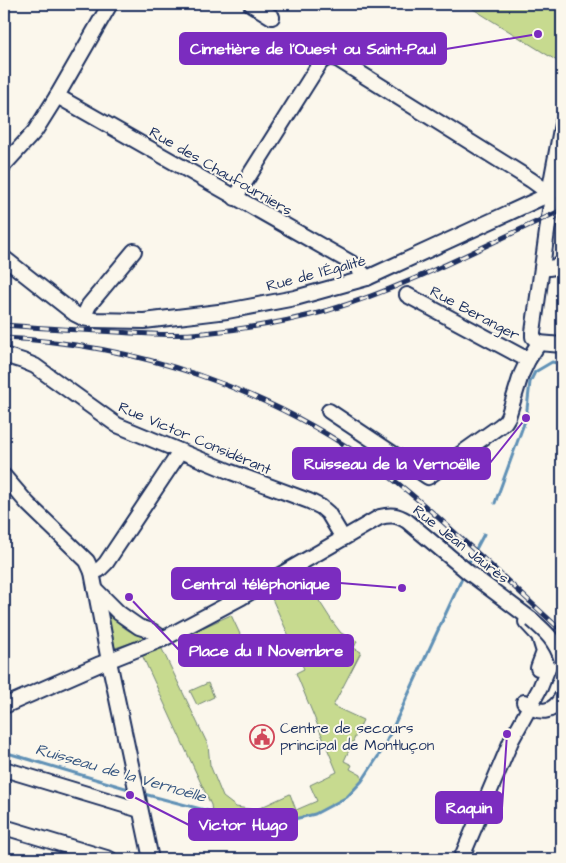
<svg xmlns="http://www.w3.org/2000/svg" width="566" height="863" font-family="'Architects Daughter',sans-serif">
  <rect width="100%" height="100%" fill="#fbf7ec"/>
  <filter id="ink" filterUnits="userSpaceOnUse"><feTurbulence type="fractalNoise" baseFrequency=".02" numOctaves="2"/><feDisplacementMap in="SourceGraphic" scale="10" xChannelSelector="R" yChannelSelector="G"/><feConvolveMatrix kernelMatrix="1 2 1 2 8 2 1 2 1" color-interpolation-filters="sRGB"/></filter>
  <g filter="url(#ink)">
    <g fill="#c7da8f" stroke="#718476">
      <polygon points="465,4 562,4 562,64"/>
      <polygon points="302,574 332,621 341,633 357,641 354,648 361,652 333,706 363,720 344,761 352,765 350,769 361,775 362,781 347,797 315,814 278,823 254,823 212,812 211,805 142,655 161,647 208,745 210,765 223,797 236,807 255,810 290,794 296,810 317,801 310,785 337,772 296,673 304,669 268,590"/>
      <path d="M107,610C121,627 125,630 145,638L115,648Z"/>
      <path d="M231,615L247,649L240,652L238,649L218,659C206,649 200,648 185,650L179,638Z"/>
      <polygon points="208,683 214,697 197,705 190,691"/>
    </g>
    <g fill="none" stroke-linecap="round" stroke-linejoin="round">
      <g stroke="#6091b6" stroke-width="3">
        <polyline points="495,503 526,418 530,382 535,372 552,362 562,364"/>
        <polyline points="467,566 484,534"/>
        <polyline points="4,752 132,790"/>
        <polyline points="140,793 254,823 278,823 315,814 347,797 362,781 383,749 464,574"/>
      </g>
      <defs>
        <g id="minor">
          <polyline points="251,4 272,17"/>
          <polyline points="57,96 355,265 367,278"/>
          <polyline points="4,165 35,131 57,96 110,4"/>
          <path d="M235,198L320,63C327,57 331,57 339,60L531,180L549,193"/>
          <polyline points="4,258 75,314 83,318 94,320 144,321 227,311 295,298 367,278 539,199 562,187"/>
          <polyline points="542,269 555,267 562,264"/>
          <polyline points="407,295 528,360"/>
          <polyline points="83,318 89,305 134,251"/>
          <polyline points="539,343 533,337 533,332 551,203 549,193 562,124"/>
          <polyline points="539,343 562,345"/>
          <polyline points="4,355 23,361 35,366 117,425 231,472 309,501 321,507 328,513 343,538"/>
          <polyline points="329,411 428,477 500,426 505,422 508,417 521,375 528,360 539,343"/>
          <polyline points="4,476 28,504 87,561 92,572 109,661 151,859"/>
          <polyline points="92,572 99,570 106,563 180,452"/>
          <polyline points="95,589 119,613 139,627 152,631 163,639"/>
          <polyline points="526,622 539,636 544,652 538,668"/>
          <path d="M524,702C539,715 552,714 562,697"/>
          <path d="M4,706L100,664L163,639L242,597L380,517C391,514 397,515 407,521L468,572L532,620"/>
          <polyline points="4,769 140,810"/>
          <polyline points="4,827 110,859"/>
          <polyline points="461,859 511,741 540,688 562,633"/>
        </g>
      </defs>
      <use href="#minor" stroke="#1b2f5e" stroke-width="18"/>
      <use href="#minor" stroke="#fbf7ec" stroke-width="14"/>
      <defs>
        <g id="rail">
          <path d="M4,325C41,328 79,330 117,332C146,334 175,336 204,333C245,329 286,322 326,311C408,287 485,245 562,210"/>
          <path d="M4,338C136,344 267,388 375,466C410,491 441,520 473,549C503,576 532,604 562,631"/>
        </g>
      </defs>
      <use href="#rail" stroke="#1b2f5e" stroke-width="5"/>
      <use href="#rail" stroke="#fbf7ec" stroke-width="3" stroke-dasharray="9" stroke-linecap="butt"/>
      <defs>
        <path id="minor-bridge" d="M532,620C546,632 556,641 562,660"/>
      </defs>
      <use href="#minor-bridge" stroke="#1b2f5e" stroke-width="18" stroke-linecap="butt"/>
      <use href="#minor-bridge" stroke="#fbf7ec" stroke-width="14"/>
    </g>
  </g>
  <defs>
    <symbol id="civic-ring" viewBox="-11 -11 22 22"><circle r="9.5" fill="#fbf7ec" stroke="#d1495b" stroke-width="1.5"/><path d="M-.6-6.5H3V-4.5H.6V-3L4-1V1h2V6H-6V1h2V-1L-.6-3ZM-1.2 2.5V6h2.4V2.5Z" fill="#d1495b"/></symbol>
  </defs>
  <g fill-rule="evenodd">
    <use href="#civic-ring" x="248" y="723" width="28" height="28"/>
  </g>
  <g text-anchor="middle" stroke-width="4" stroke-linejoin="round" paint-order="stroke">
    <g font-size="15" fill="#1b2f5e" stroke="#fbf7ec">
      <text transform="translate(221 171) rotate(30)" y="5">Rue des Chaufourniers</text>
      <text transform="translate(316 273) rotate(-15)" y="5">Rue de l'Égalité</text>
      <text transform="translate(475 313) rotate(28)" y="5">Rue Beranger</text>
      <text transform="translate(195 438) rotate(23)" y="5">Rue Victor Considérant</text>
      <text transform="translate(461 544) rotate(38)" y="5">Rue Jean Jaurès</text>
    </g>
    <g font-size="15" fill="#1b2f5e" stroke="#fbf7ec" text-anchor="start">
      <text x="280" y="733">Centre de secours<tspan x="280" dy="17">principal de Montluçon</tspan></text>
    </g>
    <g font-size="16" font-style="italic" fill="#385882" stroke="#fbf7ec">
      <text transform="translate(121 772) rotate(16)" y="6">Ruisseau de la Vernoëlle</text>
    </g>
  </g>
  <path fill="none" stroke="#7b2cbf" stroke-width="2" d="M538 34L446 49M526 418L490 463M402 588L340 583M129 597L179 650M507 734L502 808M130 795L189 825"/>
  <g fill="#7b2cbf" stroke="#fbf7ec" stroke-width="2">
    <circle cx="538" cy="34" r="5"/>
    <circle cx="526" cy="418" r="5"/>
    <circle cx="402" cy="588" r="5"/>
    <circle cx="129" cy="597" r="5"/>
    <circle cx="507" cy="734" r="5"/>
    <circle cx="130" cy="795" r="5"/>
  </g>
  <g fill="#7b2cbf" stroke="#7b2cbf" stroke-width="2">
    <rect x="180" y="33" width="266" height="31" rx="5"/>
    <rect x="293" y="448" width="197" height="31" rx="5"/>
    <rect x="172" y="568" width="168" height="31" rx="5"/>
    <rect x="179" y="635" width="174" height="31" rx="5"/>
    <rect x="436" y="792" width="66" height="31" rx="5"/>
    <rect x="189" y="809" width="108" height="31" rx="5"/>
  </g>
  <g font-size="16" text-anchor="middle" font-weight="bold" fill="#fff">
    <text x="313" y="54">Cimetière de l’Ouest ou Saint-Paul</text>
    <text x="392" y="469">Ruisseau de la Vernoëlle</text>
    <text x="256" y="589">Central téléphonique</text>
    <text x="266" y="656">Place du 11 Novembre</text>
    <text x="469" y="813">Raquin</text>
    <text x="243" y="830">Victor Hugo</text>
  </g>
  <rect width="566" height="863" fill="none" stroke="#fbf7ec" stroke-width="20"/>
  <rect x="10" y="10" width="546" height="843" fill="none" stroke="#1b2f5e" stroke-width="2" filter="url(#ink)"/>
</svg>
